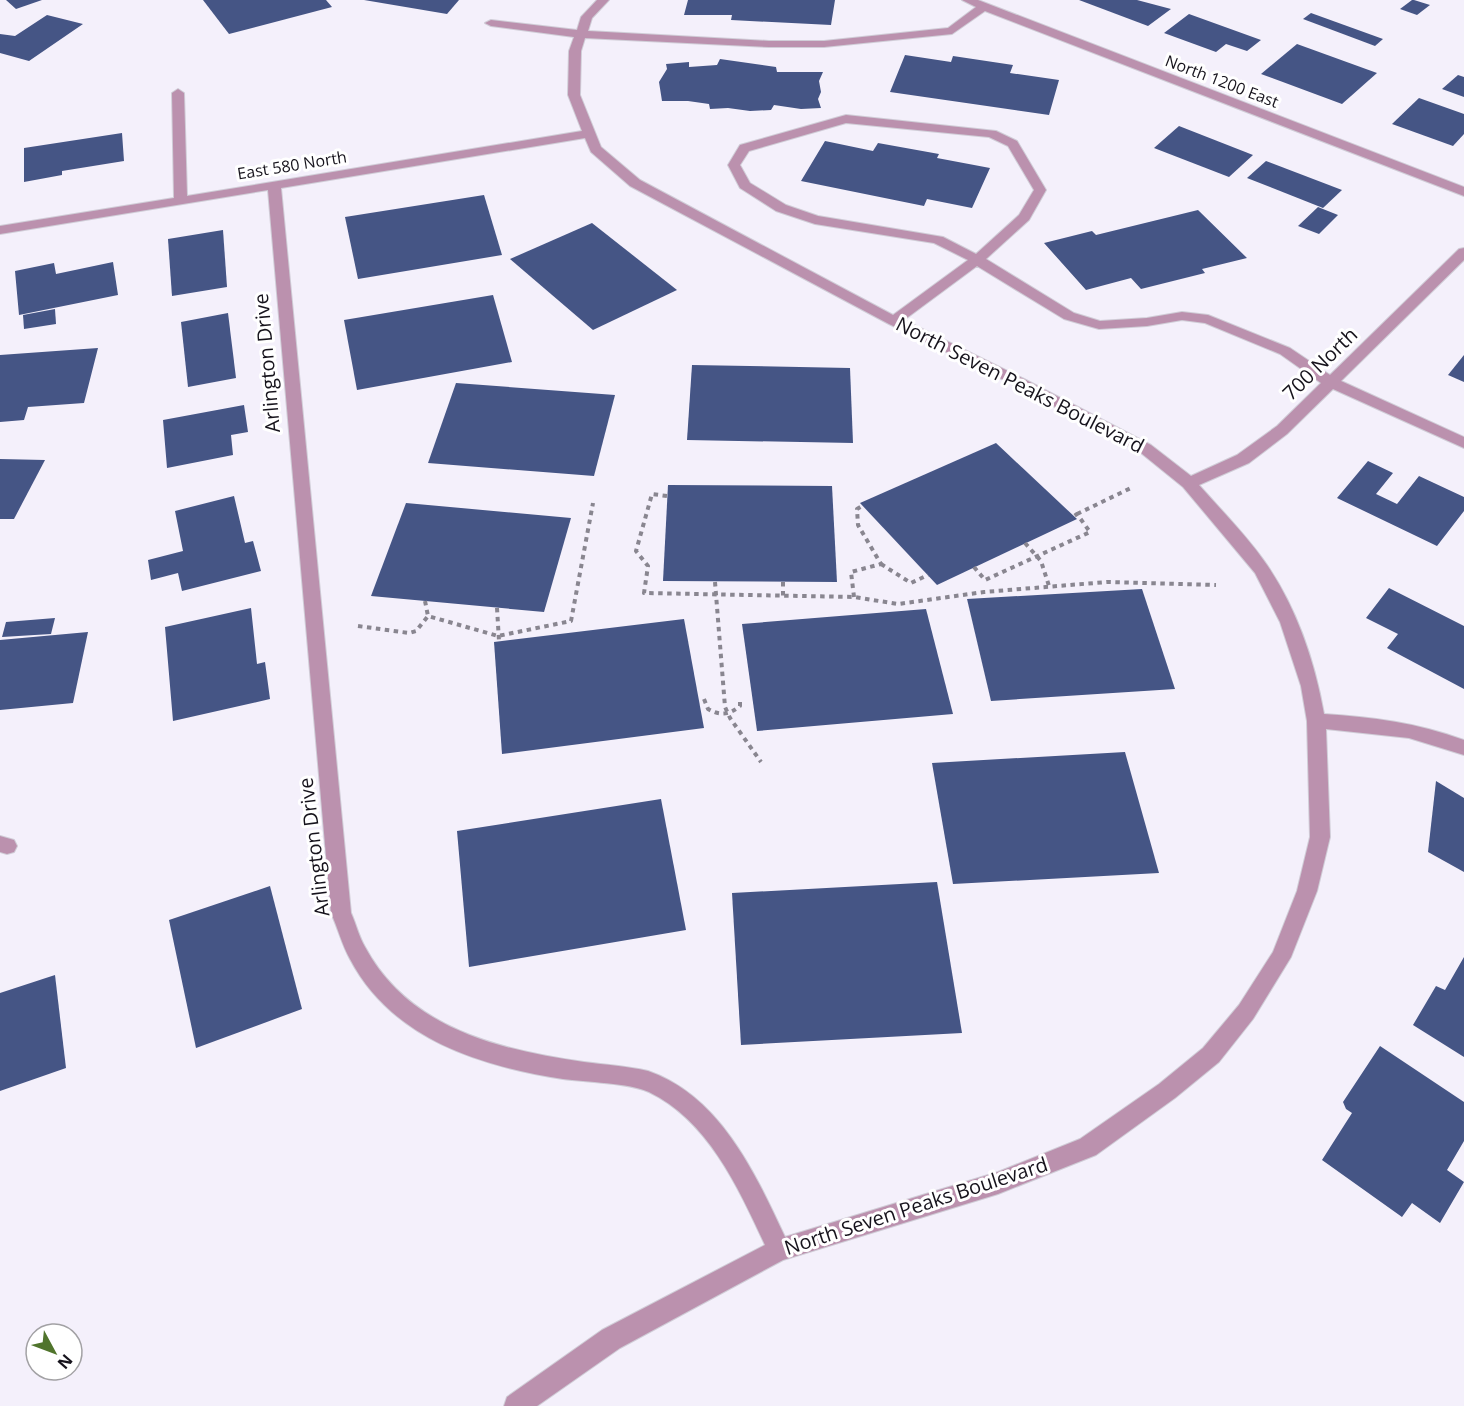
<svg xmlns="http://www.w3.org/2000/svg" width="1464" height="1406" font-family="'Open Sans',sans-serif">
  <rect width="100%" height="100%" fill="#f4f0fb"/>
  <g fill="#455585">
    <polygon points="6,0 42,0 16,9"/>
    <polygon points="203,0 326,0 332,7 229,34"/>
    <polygon points="364,0 459,0 447,14"/>
    <polygon points="688,0 835,0 831,25 731,20 732,15 684,15"/>
    <polygon points="1079,0 1137,0 1171,9 1148,26"/>
    <polygon points="1412,0 1414,0 1430,5 1417,15 1400,9"/>
    <polygon points="1311,13 1383,39 1375,46 1303,19"/>
    <polygon points="1189,14 1261,40 1247,51 1226,44 1216,52 1164,33"/>
    <polygon points="47,15 83,24 29,61 0,53 0,34 15,36"/>
    <polygon points="1297,44 1377,73 1342,104 1261,74"/>
    <polygon points="905,55 951,62 953,56 1013,65 1010,73 1059,80 1049,115 890,92"/>
    <polygon points="720,59 776,67 777,72 823,72 819,81 821,92 818,99 821,108 801,109 774,105 771,110 750,111 728,108 710,109 709,104 688,101 662,101 659,82 667,69 666,64 689,62 689,67 717,65"/>
    <polygon points="1458,75 1464,77 1464,97 1442,89"/>
    <polygon points="1419,98 1464,114 1464,134 1453,146 1392,124"/>
    <polygon points="1179,126 1253,155 1229,177 1154,148"/>
    <polygon points="122,133 124,161 62,171 62,175 24,182 24,148"/>
    <polygon points="825,141 873,151 878,143 939,154 937,158 990,168 972,208 927,199 924,206 801,181"/>
    <polygon points="1266,161 1342,190 1323,208 1247,178"/>
    <polygon points="484,195 502,255 358,279 345,217"/>
    <polygon points="1318,207 1338,215 1319,234 1298,226"/>
    <polygon points="1198,210 1247,258 1202,269 1205,273 1141,289 1131,278 1086,290 1044,243 1092,231 1096,235"/>
    <polygon points="592,223 677,290 593,330 510,259"/>
    <polygon points="223,230 227,287 172,296 168,239"/>
    <polygon points="113,262 118,295 19,315 15,271 54,263 56,274"/>
    <polygon points="493,295 512,362 357,390 344,320"/>
    <polygon points="55,309 56,324 24,329 23,315"/>
    <polygon points="228,313 236,378 188,387 181,322"/>
    <polygon points="98,348 84,403 28,407 24,420 0,422 0,355"/>
    <polygon points="1464,355 1464,382 1448,375"/>
    <polygon points="692,365 850,368 853,443 687,440"/>
    <polygon points="456,383 615,395 594,476 428,463"/>
    <polygon points="244,405 248,432 231,435 233,455 167,468 163,420"/>
    <polygon points="996,443 1077,519 937,585 860,503"/>
    <polygon points="0,459 45,460 14,519 0,519"/>
    <polygon points="1368,461 1393,473 1376,494 1397,504 1419,476 1464,497 1464,511 1437,546 1337,498"/>
    <polygon points="668,485 832,486 837,582 663,581"/>
    <polygon points="234,496 245,543 253,541 261,571 182,591 178,573 151,580 148,560 183,551 175,511"/>
    <polygon points="406,503 571,518 544,612 371,596"/>
    <polygon points="1389,588 1464,626 1464,689 1387,648 1398,634 1366,618"/>
    <polygon points="1142,589 1175,689 991,701 967,599"/>
    <polygon points="251,608 257,664 265,662 270,699 173,721 165,627"/>
    <polygon points="926,609 953,714 757,731 742,624"/>
    <polygon points="55,618 51,634 2,637 6,622"/>
    <polygon points="684,619 704,728 502,754 494,642"/>
    <polygon points="88,632 73,703 0,710 0,640"/>
    <polygon points="1125,752 1159,873 953,884 932,763"/>
    <polygon points="1436,781 1464,798 1464,872 1428,852"/>
    <polygon points="661,799 686,930 469,967 457,831"/>
    <polygon points="937,882 962,1033 741,1045 732,893"/>
    <polygon points="270,886 302,1009 196,1048 169,920"/>
    <polygon points="1464,957 1464,1057 1413,1025 1436,986 1445,990"/>
    <polygon points="55,975 66,1068 0,1091 0,993"/>
    <polygon points="1380,1046 1464,1102 1464,1141 1447,1170 1464,1182 1440,1223 1412,1203 1402,1217 1322,1160 1352,1113 1346,1109 1343,1102"/>
  </g>
  <g fill="none" stroke-linecap="round" stroke-linejoin="round">
    <defs>
      <g id="minor">
        <path d="M597,0H609L592,18L588,31L769,41H824L948,28L976,7L962,0H978L1464,187V196L985,11L952,34L824,47H769L585,38L581,51L580,95L601,147L640,180L893,315L968,260L934,243L815,224L776,211L740,188L728,165L740,145L846,115L996,131L1017,141L1046,190L1029,220L986,259L1074,313L1100,321L1147,318L1182,312L1208,315L1290,348L1330,375L1459,249L1464,248V260L1341,381L1464,437V448L1333,389L1287,434L1249,463L1199,485C1222,511 1248,537 1267,565C1297,609 1315,663 1324,714C1372,717 1418,723 1464,740V755L1409,738L1326,729L1330,837L1317,891L1291,957L1253,1019L1219,1062L1175,1098L1096,1155L998,1194L783,1260L620,1348L537,1406H504L507,1397L602,1330L765,1245C739,1189 708,1120 649,1092C630,1083 585,1082 563,1079C480,1066 392,1039 350,959C342,945 338,928 331,913L268,190L0,234V226L174,198L172,93L178,89L184,93L187,196L582,131L568,95L569,51L574,37L491,26L485,23L491,20L577,30L581,17ZM846,123L989,137L1008,146L1034,190L1019,215L976,254L943,237L818,216L786,205L750,183L740,165L749,151ZM585,138L591,152L630,186L889,324L1014,385L1141,453L1183,487L1255,573L1280,622L1301,686L1307,721L1310,837L1297,891L1273,952L1239,1005L1203,1048L1159,1084L1080,1139L998,1172L785,1237C755,1173 720,1096 648,1071C627,1066 606,1065 584,1062C500,1050 409,1029 365,947C359,937 356,924 351,913L281,188ZM977,266L1064,319L1099,329L1147,326L1182,320L1205,323L1280,354L1321,383L1277,426L1237,455L1191,476L1151,445L1024,379L904,320Z"/>
        <polygon points="0,836 14,840 17,846 14,852 7,854 0,852"/>
      </g>
    </defs>
    <use href="#minor" stroke="#d0cdd7" stroke-width="2"/>
    <g stroke="#898690" stroke-width="4" stroke-dasharray="4.5 4.5" stroke-linecap="butt">
      <polyline points="667,496 652,494 636,551 648,566 644,593 854,597 898,604 984,592 1107,582 1216,585"/>
      <polyline points="1077,514 1133,487"/>
      <polyline points="1025,543 1041,561 1049,586"/>
      <polyline points="881,564 911,583 928,575"/>
      <polyline points="974,567 985,580 1090,532 1077,514 1074,516"/>
      <polyline points="715,582 725,707 730,718 761,762"/>
      <polyline points="783,582 783,596"/>
      <polyline points="854,597 851,572 881,564 858,525 857,509 862,506"/>
      <polyline points="425,601 428,616"/>
      <polyline points="497,608 499,641"/>
      <polyline points="358,626 409,633 416,631 428,616 498,636 571,621 593,503"/>
      <path d="M704,699L708,709C720,716 729,715 740,706V702"/>
    </g>
    <use href="#minor" fill="#bb91ae" fill-rule="evenodd"/>
  </g>
  <g text-anchor="middle" stroke-width="6" stroke-linejoin="round" paint-order="stroke">
    <g font-size="16" fill="#16131c" stroke="#fff">
      <text transform="translate(1222 81) rotate(21)" y="6">North 1200 East</text>
      <text transform="translate(292 165) rotate(-9)" y="6">East 580 North</text>
    </g>
    <g font-size="20" fill="#16131c" stroke="#fff">
      <text transform="translate(267 363) rotate(-95)" y="7">Arlington Drive</text>
      <text transform="translate(1320 364) rotate(-44)" y="7">700 North</text>
      <text transform="translate(1020 385) rotate(27)" y="7">North Seven Peaks Boulevard</text>
      <text transform="translate(314 847) rotate(-97)" y="7">Arlington Drive</text>
      <text transform="translate(916 1206) rotate(-18)" y="7">North Seven Peaks Boulevard</text>
    </g>
  </g>
  <g transform="translate(54 1352) rotate(131)"><circle r="28" fill="#ffffff" stroke="#a2a1a4" stroke-width="1.5"/>
  <path d="M0-4.5L10 22L0 15L-10 22Z" fill="#50742c"/>
  <text y="-9" font-size="16" font-weight="bold" text-anchor="middle" fill="#16131c">N</text>
  </g>
</svg>
